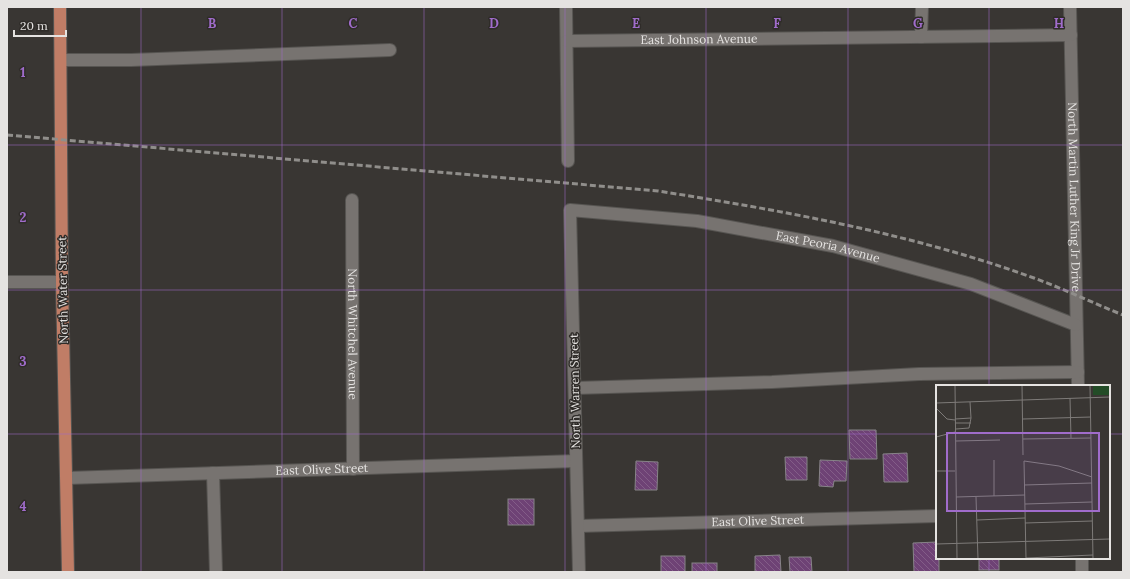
<svg xmlns="http://www.w3.org/2000/svg" width="1130" height="579" font-family="Lora,serif">
  <defs>
    <pattern id="building-back-hatch" width="6" height="6" patternUnits="userSpaceOnUse"><rect width="6" height="6" fill="#6e4275"/><path d="M-1 5l2 2M0 0l6 6M5-1l2 2" fill="none" stroke="#835d88"/></pattern>
  </defs>
  <rect width="100%" height="100%" fill="#393633"/>
  <g fill="url(#building-back-hatch)" stroke="#878488">
    <polygon points="849,430 876,430 877,459 850,459"/>
    <polygon points="907,453 908,482 884,482 883,454"/>
    <polygon points="785,457 807,457 807,480 786,480"/>
    <polygon points="820,460 847,461 846,481 834,481 833,487 819,486"/>
    <polygon points="636,461 658,462 657,490 635,490"/>
    <rect x="508" y="499" width="26" height="26"/>
    <polygon points="937,542 937,558 939,558 939,572 914,572 913,543"/>
    <polygon points="780,555 781,572 755,572 755,556"/>
    <rect x="661" y="556" width="24" height="16"/>
    <polygon points="789,557 811,557 812,572 790,572"/>
    <rect x="979" y="558" width="20" height="12"/>
    <rect x="692" y="563" width="25" height="9"/>
  </g>
  <g fill="none" stroke-linecap="round" stroke-linejoin="round">
    <defs>
      <g id="minor">
        <polyline points="566,7 568,161"/>
        <path id="s1" d="M1070,7L1078,386"/>
        <polyline points="921,37 922,7"/>
        <path id="s2" d="M567,41L1071,35"/>
        <polyline points="61,60 131,60 390,50"/>
        <path id="s3" d="M352,200L353,469"/>
        <polyline points="7,282 62,282"/>
        <polyline points="575,388 772,382 919,374 1078,372"/>
        <polyline points="213,473 216,572"/>
        <path id="s4" d="M67,478L576,461"/>
        <path id="s5" d="M578,526L937,516"/>
        <polyline points="1082,558 1082,572"/>
        <path id="s6" d="M579,572L570,210L697,221L833,246L971,284L1076,325"/>
      </g>
      <polyline id="major" points="60,7 62,282 68,572"/>
    </defs>
    <use href="#minor" stroke="#575552" stroke-width="14"/>
    <use href="#major" stroke="#575552" stroke-width="14"/>
    <use href="#minor" stroke="#777370" stroke-width="12"/>
    <use href="#major" stroke="#c07d66" stroke-width="12"/>
    <path stroke="#908e8b" stroke-width="3" stroke-dasharray="6 3" stroke-linecap="butt" d="M7,135L658,191C785,211 913,234 1034,278C1064,289 1093,303 1123,315"/>
  </g>
  <path fill="none" stroke="#a06ccb" stroke-width="1" stroke-opacity="0.55" d="M141,7V572M282,7V572M424,7V572M565,7V572M706,7V572M848,7V572M989,7V386M7,145H1123M7,290H1123M7,434H937M1109,434H1123M989,558V572"/>
  <g text-anchor="middle" stroke-width="3" stroke-linejoin="round" paint-order="stroke">
    <g font-size="12" fill="#e5e3e1" stroke="#2f2c29">
      <text dy="4" stroke="none"><textPath href="#s2" startOffset="132">East Johnson Avenue</textPath></text>
      <text dy="4" stroke="none"><textPath href="#s1" startOffset="190">North Martin Luther King Jr Drive</textPath></text>
      <text dy="4" stroke="none"><textPath href="#s6" startOffset="623">East Peoria Avenue</textPath></text>
      <text transform="translate(63 290) rotate(-91)" y="4">North Water Street</text>
      <text dy="4" stroke="none"><textPath href="#s3" startOffset="134">North Whitchel Avenue</textPath></text>
      <text transform="translate(575 391) rotate(-91)" y="4">North Warren Street</text>
      <text dy="4" stroke="none"><textPath href="#s4" startOffset="255">East Olive Street</textPath></text>
      <text dy="4" stroke="none"><textPath href="#s5" startOffset="180">East Olive Street</textPath></text>
    </g>
  </g>
  <g transform="translate(936 385)">
    <rect width="174" height="174" fill="#393633"/>
    <path d="M157,0H174V10H157Z" fill="#234c27"/>
    <path fill="none" stroke="#7e7b79" stroke-width="1" d="M19,0L21,174M86,0L87,70M154,0L157,174M134,13L135,53M0,18L174,12M0,23L11,34L19,35M19,34L35,33L34,17M87,34L155,32M19,38H35M20,44L33,43L35,33M0,52L19,47M87,54L155,53M20,56L64,55M58,75V111M0,86H19M88,100L156,98M20,112L89,110M40,112L42,174M89,119L156,117M41,135L89,133M89,138L156,136M0,159L174,154M90,173L157,170M90,174L88,76L123,81L156,92"/>
    <path fill="#a06ccb" fill-opacity="0.15" stroke="#a06ccb" stroke-width="2" d="M11,48H163V126H11Z"/>
    <rect width="174" height="174" fill="none" stroke="#e5e3e1" stroke-width="2"/>
  </g>
  <g font-size="13" text-anchor="middle" font-weight="bold" fill="#a06ccb" stroke="#2f2c29" stroke-width="3" stroke-linejoin="round" paint-order="stroke">
    <text x="212" y="28">B</text>
    <text x="353" y="28">C</text>
    <text x="494" y="28">D</text>
    <text x="636" y="28">E</text>
    <text x="777" y="28">F</text>
    <text x="918" y="28">G</text>
    <text x="1059" y="28">H</text>
    <text x="23" y="77">1</text>
    <text x="23" y="222">2</text>
    <text x="23" y="366">3</text>
    <text x="23" y="511">4</text>
  </g>
  <rect width="1130" height="579" fill="none" stroke="#e5e3e1" stroke-width="16"/>
  <path d="M14 30v6h52v-6" fill="none" stroke="#e5e3e1" stroke-width="2"/>
  <text x="20" y="30" font-size="12" fill="#e5e3e1" stroke="#2f2c29" stroke-width="3" paint-order="stroke">20 m</text>
</svg>
